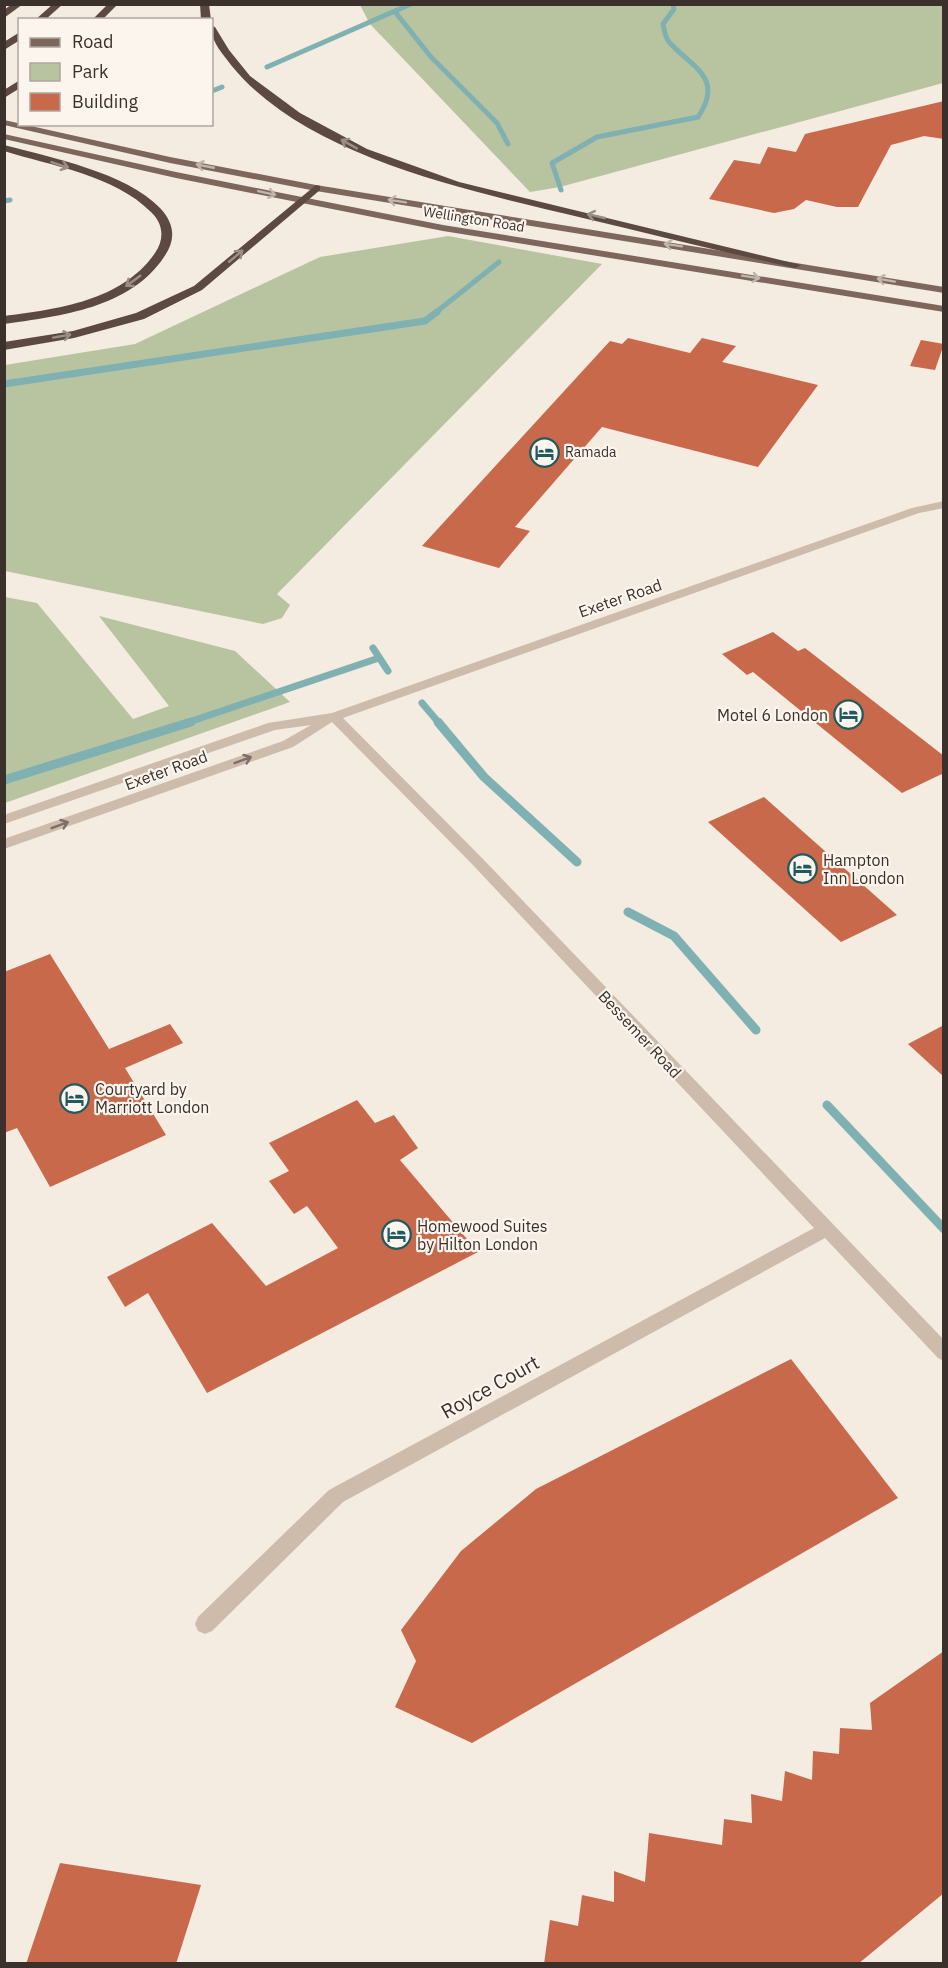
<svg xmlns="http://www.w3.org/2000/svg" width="948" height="1968" font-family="'IBM Plex Sans',sans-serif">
  <rect width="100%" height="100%" fill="#f4ebe1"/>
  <g fill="#b8c4a0">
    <polygon points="360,5 943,5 943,83 560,187 530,192 370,24"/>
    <polygon points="448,236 602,264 277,594 290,605 282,618 263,624 5,571 5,365 135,344 320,257"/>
    <polygon points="5,597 37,603 133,719 169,706 99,616 235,651 290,702 5,803"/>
  </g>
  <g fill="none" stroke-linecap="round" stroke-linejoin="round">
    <g stroke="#7fb0b2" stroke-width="5">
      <polyline points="396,13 431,57 497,123 508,144"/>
      <polyline points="267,67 411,4"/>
      <polyline points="212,91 222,87"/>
      <path d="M561,190L552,163L597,137L698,117C725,77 691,67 669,42C665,37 664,30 663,24L674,9L673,4"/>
      <polyline points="4,201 10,200"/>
      <polyline points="435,313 499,262"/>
    </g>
    <g stroke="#7fb0b2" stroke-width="7">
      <polyline points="4,384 425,321 437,312"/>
      <polyline points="373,648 388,671"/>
      <polyline points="422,703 439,723"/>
      <polyline points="186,723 379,658"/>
    </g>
    <g stroke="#7fb0b2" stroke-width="9">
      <polyline points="438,722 484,777 577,862"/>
      <polyline points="4,780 191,722"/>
      <polyline points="628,912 674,936 756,1030"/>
      <polyline points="827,1105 944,1229"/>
    </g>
  </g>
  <g fill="#c8694b">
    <polygon points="944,101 944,139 924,136 891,145 858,207 837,207 806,200 794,209 774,213 709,199 734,160 760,164 768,147 796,152 805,134"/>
    <polygon points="628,338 690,353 702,338 736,346 722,362 818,385 758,467 602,427 515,527 530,531 499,568 422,546 610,341 622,344"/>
    <polygon points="921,340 944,344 935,370 910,366"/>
    <polygon points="773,632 798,651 805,648 944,756 944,773 902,793 753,672 747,675 722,654"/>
    <polygon points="764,797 897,915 841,942 708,822"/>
    <polygon points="50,954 109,1049 170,1024 183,1043 125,1068 166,1135 50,1187 17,1128 4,1133 4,972"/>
    <polygon points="944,1025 944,1077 908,1044"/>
    <polygon points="357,1100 375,1123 394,1115 418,1148 400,1160 478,1252 207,1393 148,1293 125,1307 107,1277 212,1223 266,1286 338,1248 307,1206 294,1214 269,1181 289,1171 269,1143"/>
    <polygon points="791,1359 898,1498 472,1743 395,1707 416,1661 401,1630 461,1551 536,1489"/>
    <polygon points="944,1651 944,1893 858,1964 544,1964 550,1920 578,1926 582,1895 614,1902 614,1871 645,1882 649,1833 722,1845 724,1819 752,1823 751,1794 782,1801 785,1771 812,1780 813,1751 839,1754 840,1728 872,1730 870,1703"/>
    <polygon points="60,1863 201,1885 176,1964 26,1964"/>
  </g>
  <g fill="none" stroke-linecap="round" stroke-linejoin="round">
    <polygon fill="#cdbbac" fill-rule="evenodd" points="944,501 944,508 919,513 343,718 482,858 944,1340 944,1361 938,1358 825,1238 343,1502 212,1631 205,1634 198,1631 195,1624 198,1617 329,1490 814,1228 472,864 332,722 293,747 4,849 4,839 283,741 311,725 275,730 4,824 4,815 268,723 332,713 912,508"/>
    <g fill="#7d675c" fill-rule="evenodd">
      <polygon points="4,120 170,157 316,185 944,287 944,293 316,191 170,163 4,125"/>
      <polygon points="4,134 176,172 443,225 944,306 944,312 443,231 176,178 4,139"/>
    </g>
    <g fill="#5c4a42" fill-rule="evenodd">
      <polygon points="12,4 23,4 4,18 4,10"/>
      <polygon points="53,4 63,4 45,20 35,20"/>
      <polygon points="108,4 118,4 102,20 92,20"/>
      <polygon points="200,4 209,4 211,20 201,20"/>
      <path d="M212,26L215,27L229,50L250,76L300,113L367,149L459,182L801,265L795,268C724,252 654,235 583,218C472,191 306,158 231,65C222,53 210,41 212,26Z"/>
      <polygon points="20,32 20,40 4,50 4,42"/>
      <polygon points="20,80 20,88 4,98 4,90"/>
      <path d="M4,145C50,157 127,173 160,208C175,224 176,240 164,257C130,308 61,316 4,324V316C58,309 122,301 155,253C165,239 163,223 151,212C114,175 52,166 4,151Z"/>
      <polygon points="316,185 320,186 320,190 202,290 144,319 74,338 4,350 4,342 73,331 136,313 194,286"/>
    </g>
  </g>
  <defs><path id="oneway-shaft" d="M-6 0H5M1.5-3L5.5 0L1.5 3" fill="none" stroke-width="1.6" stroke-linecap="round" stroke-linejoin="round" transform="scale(1.5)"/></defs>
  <g stroke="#9c8e87">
    <use href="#oneway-shaft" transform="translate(349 144) rotate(-151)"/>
    <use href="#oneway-shaft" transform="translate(60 165) rotate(18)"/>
    <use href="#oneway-shaft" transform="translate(596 216) rotate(-167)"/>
    <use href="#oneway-shaft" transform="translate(236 256) rotate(-40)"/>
    <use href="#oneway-shaft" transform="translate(133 281) rotate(144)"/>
    <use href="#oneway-shaft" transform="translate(62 336) rotate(-10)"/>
  </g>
  <g stroke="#c2b5ac">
    <use href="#oneway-shaft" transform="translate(205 166) rotate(-169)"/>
    <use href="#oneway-shaft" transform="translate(267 193) rotate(12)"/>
    <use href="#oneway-shaft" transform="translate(397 201) rotate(-171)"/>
    <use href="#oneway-shaft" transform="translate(673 245) rotate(-171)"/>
    <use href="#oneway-shaft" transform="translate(751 277) rotate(9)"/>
    <use href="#oneway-shaft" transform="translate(886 280) rotate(-170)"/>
  </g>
  <g stroke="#7d6f65">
    <use href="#oneway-shaft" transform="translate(243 760) rotate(-20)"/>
    <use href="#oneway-shaft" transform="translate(60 825) rotate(-20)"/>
  </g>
  <defs>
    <symbol id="hotel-ring" viewBox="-11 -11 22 22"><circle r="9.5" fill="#fbf5ee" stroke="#1f5a5e" stroke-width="1.5"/><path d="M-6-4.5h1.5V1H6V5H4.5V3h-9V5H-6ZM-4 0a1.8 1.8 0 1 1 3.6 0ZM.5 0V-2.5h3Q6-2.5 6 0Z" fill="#1f5a5e"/></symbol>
  </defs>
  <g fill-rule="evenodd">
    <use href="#hotel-ring" x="528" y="436" width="33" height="33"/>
    <use href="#hotel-ring" x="832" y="698" width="33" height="33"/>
    <use href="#hotel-ring" x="786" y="852" width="33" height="33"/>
    <use href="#hotel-ring" x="58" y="1082" width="33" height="33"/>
    <use href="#hotel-ring" x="380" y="1218" width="33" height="33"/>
  </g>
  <g text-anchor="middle" stroke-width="4.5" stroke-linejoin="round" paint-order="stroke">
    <g font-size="14" fill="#3b302b" stroke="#fbf5ee">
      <text transform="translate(474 219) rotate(9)" y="5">Wellington Road</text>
    </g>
    <g font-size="14" fill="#3b302b" stroke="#fbf5ee" text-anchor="start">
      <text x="565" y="457">Ramada</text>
    </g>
    <g font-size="16" fill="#3b302b" stroke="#fbf5ee">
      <text transform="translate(620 598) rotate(-19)" y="6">Exeter Road</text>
      <text transform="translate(166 770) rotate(-20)" y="6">Exeter Road</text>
      <text transform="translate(640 1034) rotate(47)" y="6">Bessemer Road</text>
    </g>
    <g font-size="16" fill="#3b302b" stroke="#fbf5ee" text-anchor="start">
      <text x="828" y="721" text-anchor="end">Motel 6 London</text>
      <text x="823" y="866">Hampton<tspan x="823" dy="18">Inn London</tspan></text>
      <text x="95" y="1095">Courtyard by<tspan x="95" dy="18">Marriott London</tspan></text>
      <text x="417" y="1232">Homewood Suites<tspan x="417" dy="18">by Hilton London</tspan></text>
    </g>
    <g font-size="20" fill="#3b302b" stroke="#fbf5ee">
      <text transform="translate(490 1387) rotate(-29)" y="7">Royce Court</text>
    </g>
  </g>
  <rect width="948" height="1968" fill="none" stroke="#3b302b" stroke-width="12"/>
  <rect x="18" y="18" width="195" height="108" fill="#fbf5ee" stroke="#aea6a0" stroke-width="1.5"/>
  <rect x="30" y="38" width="30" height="9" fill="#7d675c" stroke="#aea6a0" stroke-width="1.5"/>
  <text x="72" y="48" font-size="18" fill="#3b302b">Road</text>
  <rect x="30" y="63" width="30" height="18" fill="#b8c4a0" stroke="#aea6a0" stroke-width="1.5"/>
  <text x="72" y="78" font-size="18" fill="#3b302b">Park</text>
  <rect x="30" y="93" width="30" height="18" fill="#c8694b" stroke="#aea6a0" stroke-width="1.5"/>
  <text x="72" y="108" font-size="18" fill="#3b302b">Building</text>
</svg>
